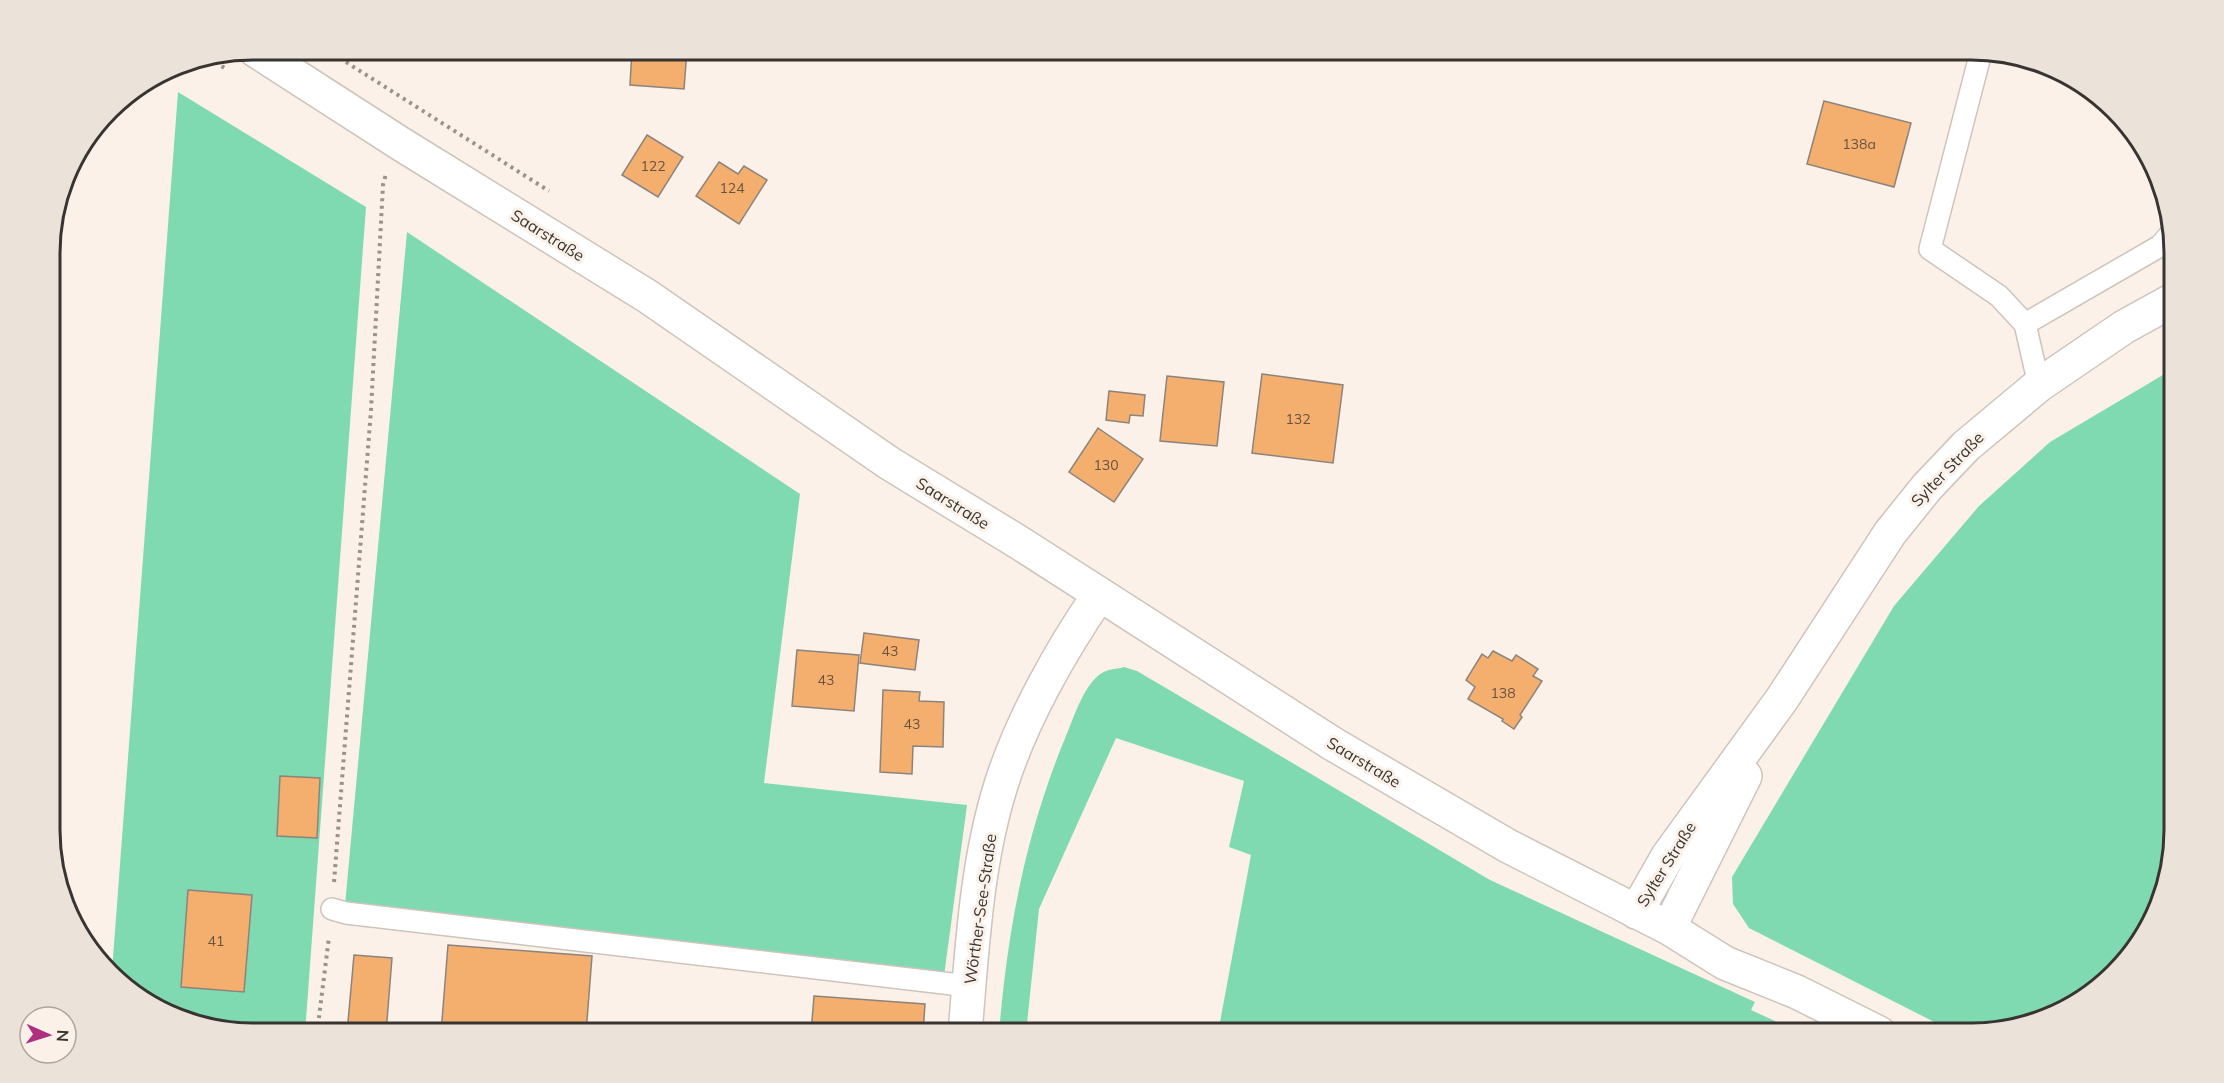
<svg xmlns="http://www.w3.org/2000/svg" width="2224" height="1083" font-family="Mulish,sans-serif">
  <rect width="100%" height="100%" fill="#fbf1e8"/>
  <g fill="#7fdab1">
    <polygon points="178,92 366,207 305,1033 253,1033 163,1013 112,971"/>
    <polygon points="407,232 800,494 764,783 967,805 944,976 344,916"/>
    <polygon points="2173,369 2174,831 2154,920 2084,999 1984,1033 1956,1033 1749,928 1733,904 1732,877 1894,606 1979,506 2050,442"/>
    <path d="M1124,667L1137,671L1171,691L1490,880L1755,1002L1751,1010L1801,1033H1218L1251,855L1229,847L1244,781L1116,738L1039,909L1026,1033H999C1008,926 1026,831 1068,731C1075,714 1085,683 1102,673C1107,669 1118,669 1124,667Z"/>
  </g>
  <g fill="#f4af6e" stroke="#8c847c" stroke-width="1.5">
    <polygon points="632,50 687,50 684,89 630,85"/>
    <polygon points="1824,101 1911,123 1894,187 1807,164"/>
    <polygon points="647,135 683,157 658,197 622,175"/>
    <polygon points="719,162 738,174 744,166 767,180 739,224 696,196"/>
    <polygon points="1262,374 1343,385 1333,463 1252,453"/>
    <polygon points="1167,376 1224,382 1217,446 1160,441"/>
    <polygon points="1109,391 1145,395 1143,416 1130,415 1129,423 1106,420"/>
    <polygon points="1098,428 1143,459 1114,502 1069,472"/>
    <polygon points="864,633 919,640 915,670 860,663"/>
    <polygon points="797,650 859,655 854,711 792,706"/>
    <polygon points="1493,651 1512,661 1516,655 1538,669 1533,676 1542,681 1520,715 1522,717 1514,729 1502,721 1503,719 1468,699 1475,687 1466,680 1482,654 1488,658"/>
    <polygon points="883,690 920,692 919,701 944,702 943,747 913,746 912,774 880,772"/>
    <polygon points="280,776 320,778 317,838 277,836"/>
    <polygon points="188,890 252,895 244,992 181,987"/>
    <polygon points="448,945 592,956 586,1033 441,1033"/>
    <polygon points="354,955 392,958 386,1033 347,1033"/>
    <polygon points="814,996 925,1004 923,1033 811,1033"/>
  </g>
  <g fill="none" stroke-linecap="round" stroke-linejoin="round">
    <defs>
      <g id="lane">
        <polyline points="1981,52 1930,249 1999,296 2025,324"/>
        <polyline points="2039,385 2025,324 2160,246 2173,231"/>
        <polyline points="332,909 346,913 969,986"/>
      </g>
      <g id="street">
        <polyline points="1636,912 1668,856 1782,699 1890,533 1927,487 1966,446 2039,385 2124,327 2173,300"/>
        <polyline points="1669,928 1745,776"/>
        <path d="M965,1033C972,951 976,864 1001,785C1021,721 1061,650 1099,595"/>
      </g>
      <polyline id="secondary" points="255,50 401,144 647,296 889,463 1023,545 1333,744 1508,846 1669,928 1725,963 1797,992 1879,1033"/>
    </defs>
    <use href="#lane" stroke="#cdc4bb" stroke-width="24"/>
    <use href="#street" stroke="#cdc4bb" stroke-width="36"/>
    <use href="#secondary" stroke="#cdc4bb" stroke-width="36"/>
    <g stroke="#99928c" stroke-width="4" stroke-dasharray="3 4.5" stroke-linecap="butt">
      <polyline points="327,50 549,191"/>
      <polyline points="209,58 226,69"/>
      <polyline points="334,882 371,410 383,185 386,174"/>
      <polyline points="317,1033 329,937"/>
    </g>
    <use href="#lane" stroke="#fff" stroke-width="21"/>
    <use href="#street" stroke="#fff" stroke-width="33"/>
    <use href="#secondary" stroke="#fff" stroke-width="33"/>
  </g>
  <g text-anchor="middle" stroke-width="6" stroke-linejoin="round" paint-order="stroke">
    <g font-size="14" fill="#675340">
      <text x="1859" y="149">138a</text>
      <text x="653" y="171">122</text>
      <text x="732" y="193">124</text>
      <text x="1298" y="424">132</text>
      <text x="1106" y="470">130</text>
      <text x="890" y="656">43</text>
      <text x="826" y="685">43</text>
      <text x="1503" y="698">138</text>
      <text x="912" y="729">43</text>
      <text x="216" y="946">41</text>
    </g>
    <g font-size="16" fill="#383431" stroke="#fbf1e8">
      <text transform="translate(548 235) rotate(32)" y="6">Saarstraße</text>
      <text transform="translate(1947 469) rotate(-46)" y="6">Sylter Straße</text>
      <text transform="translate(953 503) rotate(32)" y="6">Saarstraße</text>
      <text transform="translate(1364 762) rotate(31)" y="6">Saarstraße</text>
      <text transform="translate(1666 864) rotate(-58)" y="6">Sylter Straße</text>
      <text transform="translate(980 909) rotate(-82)" y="6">Wörther-See-Straße</text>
    </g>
  </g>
  <path d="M0 0H2224V1083H0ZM253 60H1971A193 193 0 0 1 2164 253V830A193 193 0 0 1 1971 1023H253A193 193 0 0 1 60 830V253A193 193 0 0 1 253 60Z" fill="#ebe2d9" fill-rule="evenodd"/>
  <path fill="none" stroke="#383431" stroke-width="3" d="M253 60H1971A193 193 0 0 1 2164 253V830A193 193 0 0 1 1971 1023H253A193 193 0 0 1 60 830V253A193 193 0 0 1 253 60Z"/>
  <g transform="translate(48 1035) rotate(93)"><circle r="28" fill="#fbf1e8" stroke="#ada59f" stroke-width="1.5"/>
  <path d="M0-4.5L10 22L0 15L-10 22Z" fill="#ae2f7d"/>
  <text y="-9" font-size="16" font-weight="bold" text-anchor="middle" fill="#383431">N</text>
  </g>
</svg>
